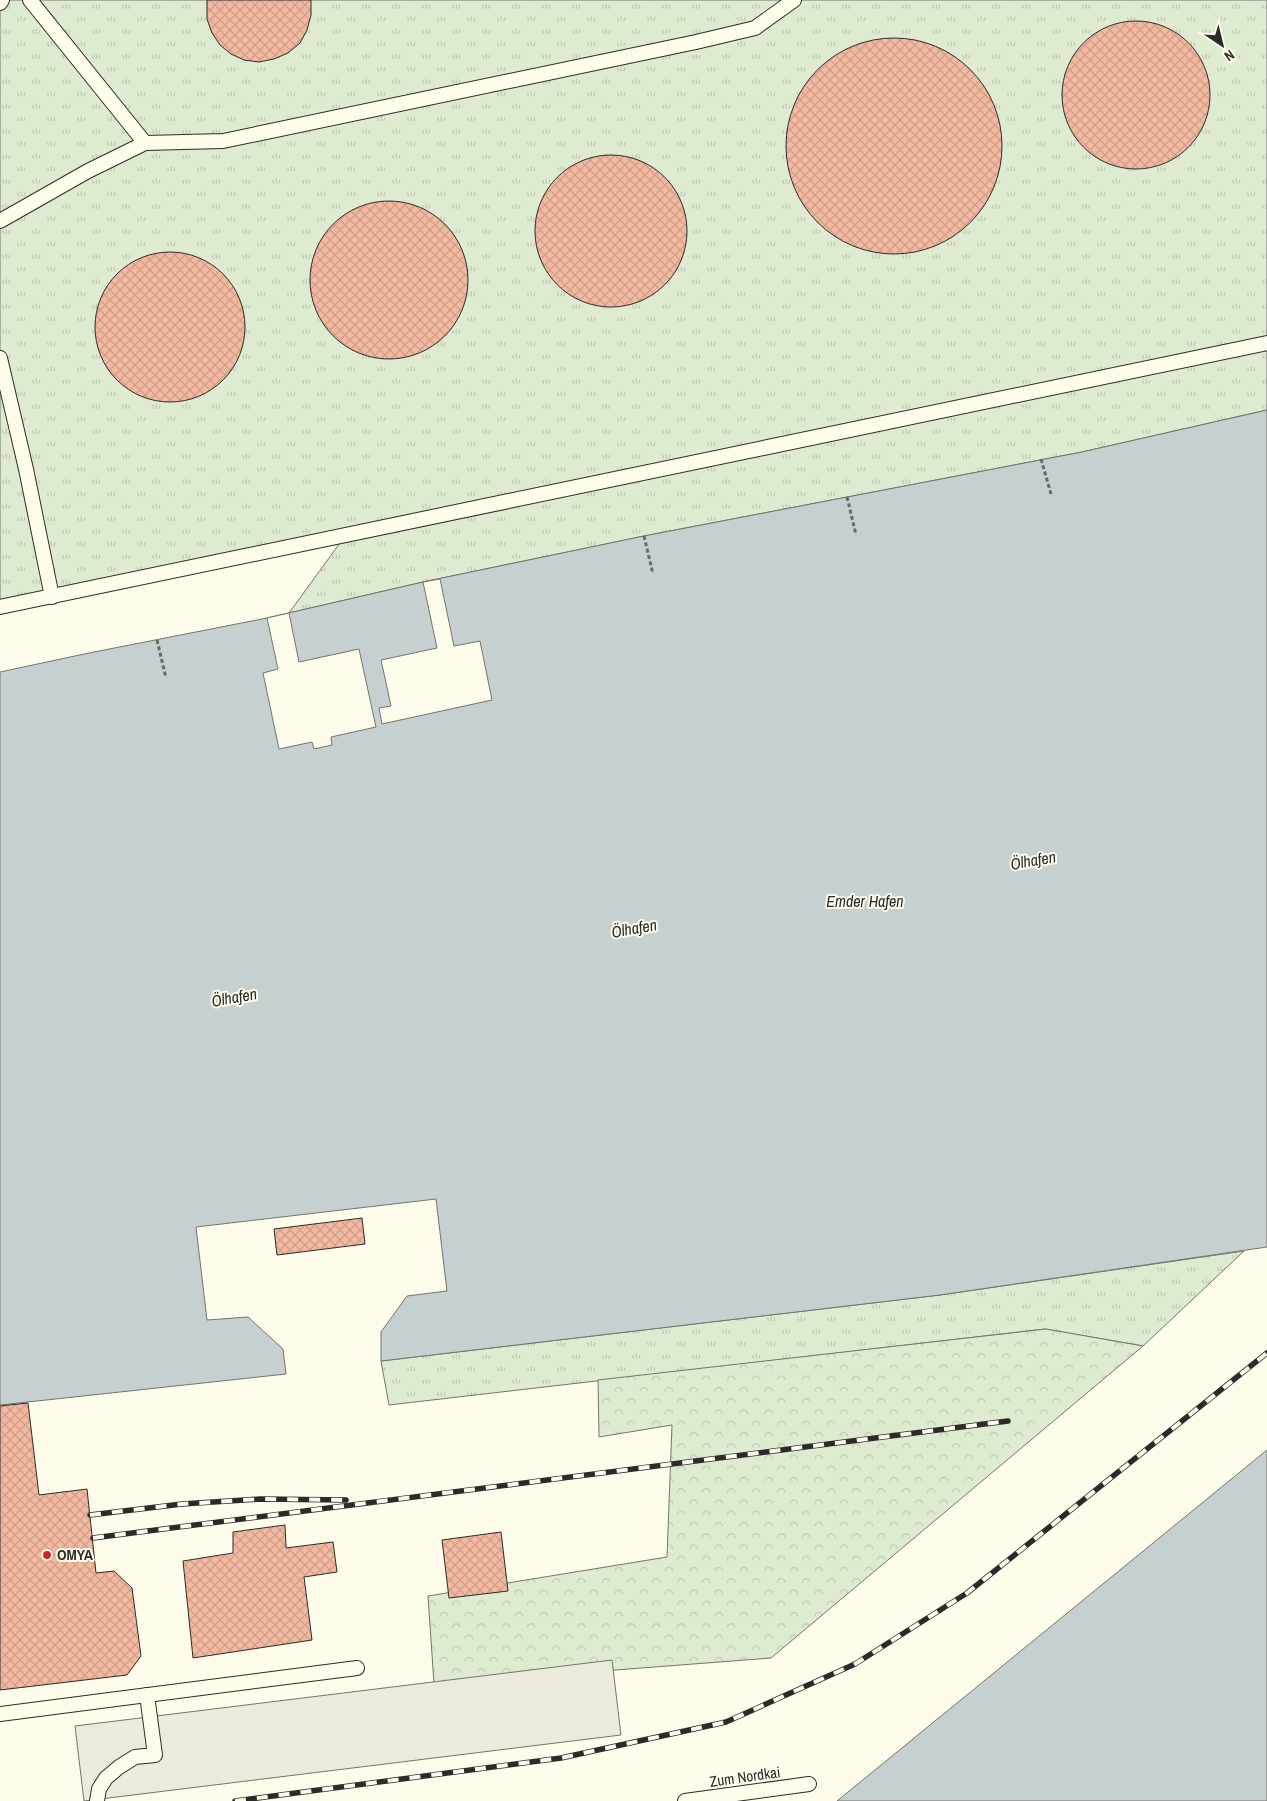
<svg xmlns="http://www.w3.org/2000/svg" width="1267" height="1801" font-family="'Archivo Narrow',sans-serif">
  <defs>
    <pattern id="grass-tufts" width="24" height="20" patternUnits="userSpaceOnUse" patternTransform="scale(1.25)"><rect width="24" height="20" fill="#deebd1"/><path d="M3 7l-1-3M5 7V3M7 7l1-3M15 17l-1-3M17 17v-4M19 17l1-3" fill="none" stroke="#bfcab4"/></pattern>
    <pattern id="forest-crowns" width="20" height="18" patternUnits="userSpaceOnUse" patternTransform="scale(1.25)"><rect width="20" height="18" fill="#deebd1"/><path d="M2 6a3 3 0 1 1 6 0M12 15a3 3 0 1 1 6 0" fill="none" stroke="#bfcab4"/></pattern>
    <pattern id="building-cross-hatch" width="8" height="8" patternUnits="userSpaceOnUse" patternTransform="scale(1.25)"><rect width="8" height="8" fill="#f2b8a0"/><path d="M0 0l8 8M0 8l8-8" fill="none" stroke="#d09e8a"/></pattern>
  </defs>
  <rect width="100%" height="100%" fill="#fdfbea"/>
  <g fill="url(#grass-tufts)" stroke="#74746e">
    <polygon points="0,0 1267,0 1267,410 1082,452 644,536 423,582 289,613 345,536 0,607"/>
    <polygon points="1244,1251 1143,1346 1045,1329 389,1405 381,1361 940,1295"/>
  </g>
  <polygon fill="url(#forest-crowns)" stroke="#74746e" points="1046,1329 1143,1346 771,1658 434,1684 428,1596 667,1557 672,1425 599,1437 598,1380"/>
  <polygon fill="#eceadb" stroke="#74746e" points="612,1660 621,1735 84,1801 75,1726"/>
  <g fill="#c7d0d0" stroke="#74746e">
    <polygon points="1267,410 1267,1247 940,1295 381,1361 381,1332 407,1296 447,1291 436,1199 196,1227 207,1320 248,1317 283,1349 286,1374 0,1405 0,672 89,653 267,618 423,582 644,536 1082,452"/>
    <polygon points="1267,1450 1267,1801 837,1801"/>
  </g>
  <g fill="#fdfbea" stroke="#74746e">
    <polygon points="440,579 454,646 480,641 492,700 382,724 379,708 391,706 381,660 437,648 423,582"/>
    <polygon points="289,613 299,662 359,649 376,727 331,737 332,745 314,749 312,742 279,749 263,673 278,669 267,618"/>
  </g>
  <g fill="url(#building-cross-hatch)" stroke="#2b2b2b">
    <polygon points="207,0 311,0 311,15 307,30 300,43 288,53 274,59 259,62 244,60 231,54 220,45 212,33 207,19"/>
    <circle cx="1136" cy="95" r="74"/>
    <circle cx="894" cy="146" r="108"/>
    <circle cx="611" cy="231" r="76"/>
    <circle cx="389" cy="280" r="79"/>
    <circle cx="170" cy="327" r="75"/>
    <polygon points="362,1218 365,1244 277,1255 274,1229"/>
    <polygon points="28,1403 39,1495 87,1489 96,1573 114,1571 132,1588 141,1656 127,1675 0,1690 0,1406"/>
    <polygon points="285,1525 286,1548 333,1542 337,1572 304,1577 312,1640 193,1658 183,1561 233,1553 233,1532"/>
    <polygon points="501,1532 508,1591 449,1598 442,1540"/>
  </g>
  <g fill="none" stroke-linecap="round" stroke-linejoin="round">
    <defs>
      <g id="service">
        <polyline points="0,3 2,0"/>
        <polyline points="145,143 223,141 696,42 755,28 794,0"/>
        <polyline points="0,221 88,171 145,143 30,0"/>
        <polyline points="0,358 26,469 52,597"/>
        <polyline points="0,607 1267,343"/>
        <polyline points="0,1714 357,1668"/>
        <polyline points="97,1801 99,1789 106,1778 119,1767 135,1757 155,1755 147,1695"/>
        <polyline points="685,1801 809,1784"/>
      </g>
    </defs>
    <use href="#service" stroke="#2b2b2b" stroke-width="16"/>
    <g stroke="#6a6964" stroke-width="3" stroke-dasharray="4 2.5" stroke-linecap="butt">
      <polyline points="1041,459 1051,494"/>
      <polyline points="847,497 856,535"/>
      <polyline points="644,536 653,574"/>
      <polyline points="157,640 166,678"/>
    </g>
    <use href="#service" stroke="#fdfbea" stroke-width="14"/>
    <defs>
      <g id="rail">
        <polyline points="90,1515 182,1504 260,1499 346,1500"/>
        <polyline points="93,1538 1008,1421"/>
        <polyline points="235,1801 561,1758 726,1722 855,1664 967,1593 1267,1353"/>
      </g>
    </defs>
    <use href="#rail" stroke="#2b2b2b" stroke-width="5.5"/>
    <use href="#rail" stroke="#fdfbea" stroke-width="4" stroke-dasharray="11" stroke-linecap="butt"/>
  </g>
  <circle fill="#c62828" stroke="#fdfbea" stroke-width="2" cx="47" cy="1555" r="5"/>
  <g text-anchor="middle" stroke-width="4" stroke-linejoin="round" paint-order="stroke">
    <g font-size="15" font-weight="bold" fill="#2b2b2b" stroke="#fdfbea" text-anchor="start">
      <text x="57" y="1560">OMYA</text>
    </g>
    <g font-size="15" fill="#2b2b2b" stroke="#fdfbea">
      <text transform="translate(745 1777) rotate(-8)" y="5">Zum Nordkai</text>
    </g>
    <g font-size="16" font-style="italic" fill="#2b2b2b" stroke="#fdfbea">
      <text transform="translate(1033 860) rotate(-10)" y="6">Ölhafen</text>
      <text x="865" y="907">Emder Hafen</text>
      <text transform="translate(634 928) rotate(-10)" y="6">Ölhafen</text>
      <text transform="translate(234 997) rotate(-10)" y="6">Ölhafen</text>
    </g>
  </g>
  <g transform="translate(1222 45) rotate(145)" stroke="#fdfbea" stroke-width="4" paint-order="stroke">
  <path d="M0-4L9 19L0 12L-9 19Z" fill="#2b2b2b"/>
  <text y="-8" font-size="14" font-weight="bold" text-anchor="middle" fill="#2b2b2b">N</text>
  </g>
</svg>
